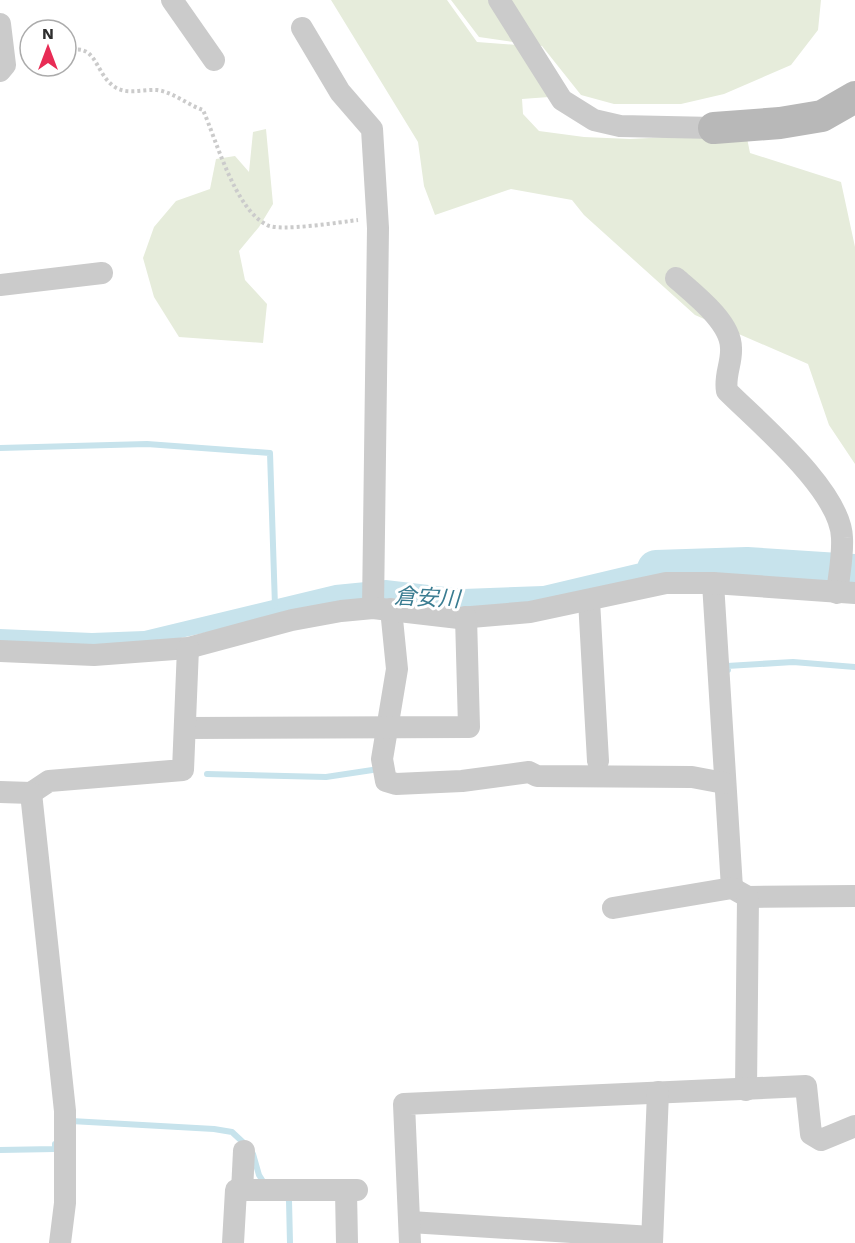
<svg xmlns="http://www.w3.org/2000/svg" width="855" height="1243" font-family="'Work Sans','Noto Sans JP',sans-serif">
  <rect width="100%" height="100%" fill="#fff"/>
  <g fill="#e6ecdb">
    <polygon points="331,0 447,0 477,42 517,45 549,97 522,99 523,114 539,131 584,137 630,139 746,133 750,153 841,182 855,247 855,464 829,425 808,364 695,315 584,215 572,200 511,189 435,215 424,186 418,142"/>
    <polygon points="451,0 821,0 818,30 791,65 724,94 681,104 614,104 581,95 542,46 479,37"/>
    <polygon points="266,129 273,204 259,227 239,251 245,280 267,304 263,343 179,337 154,297 143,258 154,227 176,201 210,189 216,159 235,156 249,172 253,132"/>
  </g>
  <polygon fill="#c7e3ec" points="707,558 708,577 530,608 276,617 176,639 94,647 0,643 0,629 92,633 144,631 335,585 386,580 463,589 543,586 640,563"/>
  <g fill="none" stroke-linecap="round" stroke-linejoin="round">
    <g stroke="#c7e3ec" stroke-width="6">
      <polyline points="0,448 147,444 270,453 275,606"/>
      <polyline points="728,670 727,666 793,662 855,667"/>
      <polyline points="207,774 326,777 379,769"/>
      <polyline points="71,1121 214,1129 232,1132 247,1146"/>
      <polyline points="0,1150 55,1149 55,1144"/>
      <polyline points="253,1154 259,1175 264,1183"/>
      <polyline points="284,1196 289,1200 290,1243"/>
    </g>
    <polyline stroke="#c7e3ec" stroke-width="38" points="656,569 747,566 855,573"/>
    <path stroke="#cbcbcb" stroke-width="4" stroke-dasharray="3 3" stroke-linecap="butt" d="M66,52C96,41 94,70 112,85C125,96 142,89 157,90C173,92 188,105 203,110C217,142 235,209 267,225C280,232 341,222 358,220"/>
    <g stroke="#cbcbcb" stroke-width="22">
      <polyline points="172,0 214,60"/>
      <polyline points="499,0 562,100 594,120 620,126 714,128"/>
      <polyline points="0,24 5,65 0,71"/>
      <polyline points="302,28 340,92 372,129 378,228 373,608"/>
      <path d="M676,278C694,294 731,322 731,348C732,363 724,376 727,391C759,423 841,491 842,538C843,556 839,575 837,593"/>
      <polyline points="0,285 102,273"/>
      <polyline points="713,583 732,888"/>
      <polyline points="589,600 598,761"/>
      <polyline points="391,609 397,669 382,759 386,781 396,784 462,781 529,772 537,776 692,777 724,783"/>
      <polyline points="0,651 94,655 188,648 292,620 341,611 373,608 459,618 530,612 666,583 713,583 855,593"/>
      <polyline points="185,728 469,727 466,617"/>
      <polyline points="0,792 31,793 49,781 183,770 188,648"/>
      <polyline points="31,793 65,1111 65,1203 60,1243"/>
      <polyline points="613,908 732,888 748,897 855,896"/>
      <polyline points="746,1090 748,897"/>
      <polyline points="242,1191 244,1151"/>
      <polyline points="346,1191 347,1243"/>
      <polyline points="410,1222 652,1237"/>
      <polyline points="233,1243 236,1190 357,1190"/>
      <polyline points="410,1243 404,1104 806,1086 811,1134 821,1140 855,1126"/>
      <polyline points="652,1243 658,1092"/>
    </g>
    <polyline stroke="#b8b8b8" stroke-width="32" points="714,128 780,123 822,116 855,97"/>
  </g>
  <g text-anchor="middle" stroke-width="6" stroke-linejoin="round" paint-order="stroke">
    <g font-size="22" font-style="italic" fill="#3a7c91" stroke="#fff">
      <text transform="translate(427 597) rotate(3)" y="8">倉安川</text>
    </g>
  </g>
  <g transform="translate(48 48)"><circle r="28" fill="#ffffff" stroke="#ababab" stroke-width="1.5"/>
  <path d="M0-4.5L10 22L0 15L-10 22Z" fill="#e82c55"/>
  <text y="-9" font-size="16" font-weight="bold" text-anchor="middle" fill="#2e2e2e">N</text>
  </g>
</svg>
